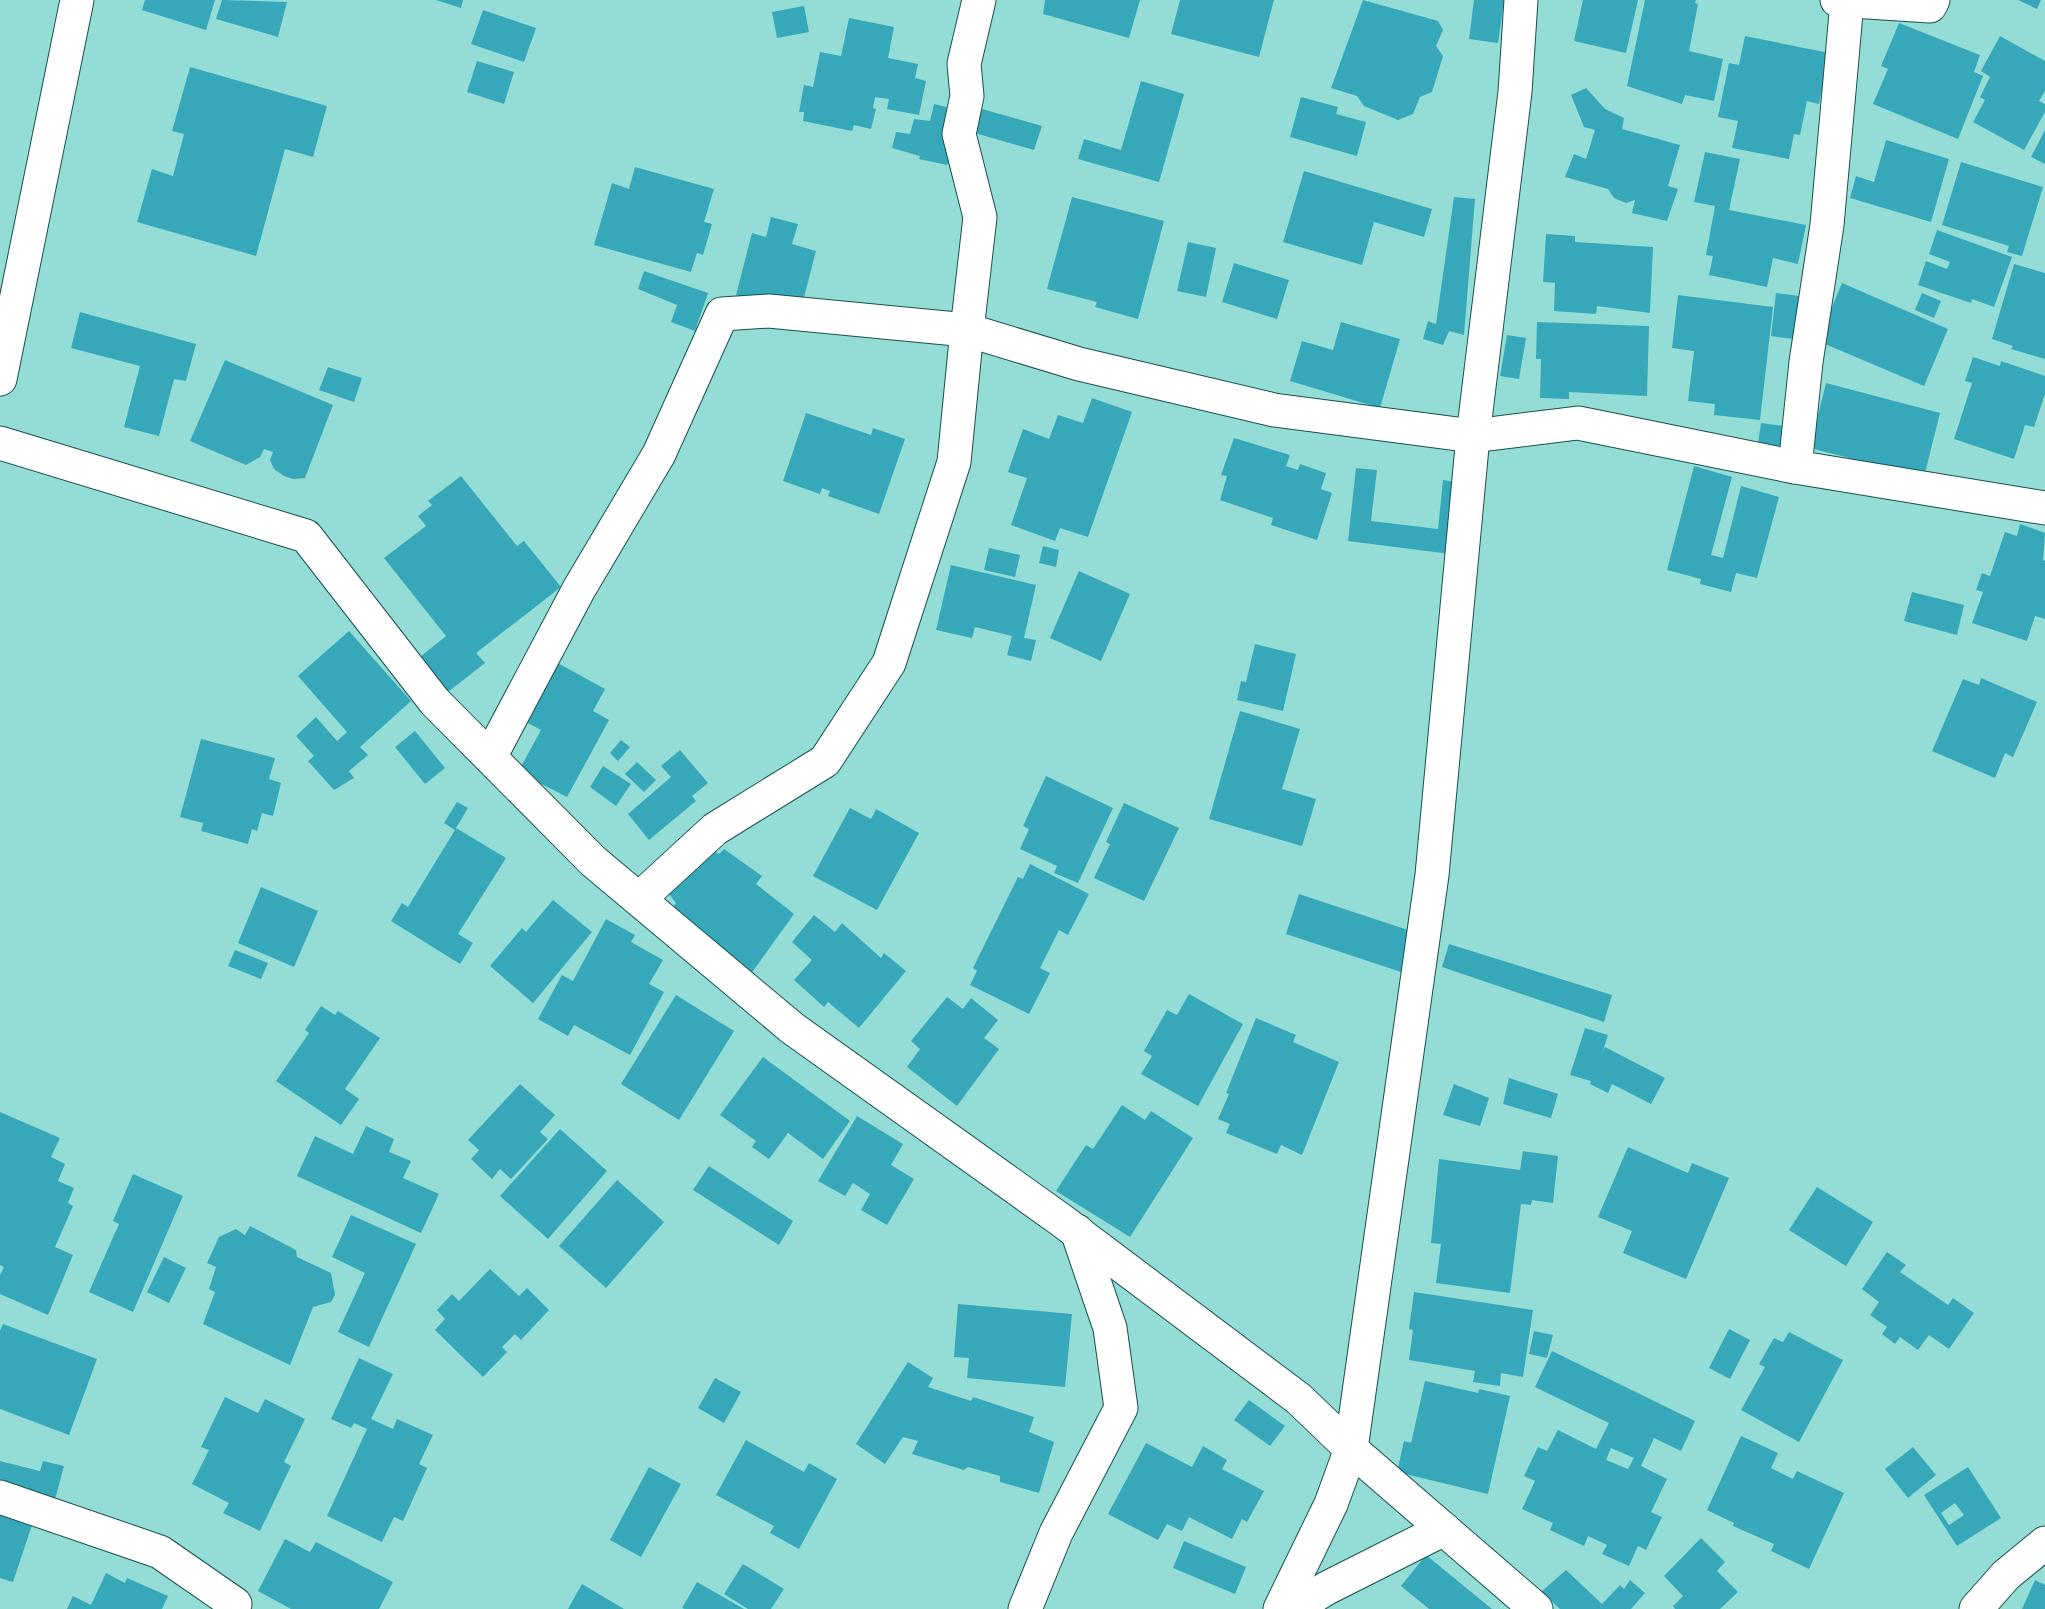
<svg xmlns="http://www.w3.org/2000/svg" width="2045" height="1609" font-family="Barlow,sans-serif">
  <rect width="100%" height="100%" fill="#94ddd7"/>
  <g fill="#37a8b9" fill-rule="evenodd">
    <polygon points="145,0 215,0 206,30 142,10"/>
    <polygon points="222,0 287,2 278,37 216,19"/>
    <polygon points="436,0 463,0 461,8"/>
    <polygon points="1045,0 1140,0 1129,38 1043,14"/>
    <polygon points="1180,0 1274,0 1259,57 1171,34"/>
    <polygon points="1363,0 1438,21 1443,30 1436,46 1443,56 1432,92 1420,97 1413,114 1398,120 1364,106 1357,96 1331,88"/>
    <polygon points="1474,0 1504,0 1498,43 1469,39"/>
    <polygon points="1583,0 1638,0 1626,53 1574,41"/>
    <polygon points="1645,0 1696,0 1695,3 1698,4 1689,51 1723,59 1714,101 1685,95 1682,104 1627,86"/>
    <polygon points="2018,0 2041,0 2037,9"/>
    <polygon points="804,6 809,32 777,38 772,12"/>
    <polygon points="483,10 536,28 524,62 471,44"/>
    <polygon points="849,18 894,27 888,58 918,64 915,78 926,81 919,115 887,109 889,99 875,97 873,108 876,109 871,129 854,125 852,131 803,121 804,112 799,112 804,85 813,87 820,52 841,56"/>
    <polygon points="1899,23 1980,55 1974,72 1983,76 1958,139 1873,104 1888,69 1881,66"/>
    <polygon points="1745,36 1829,53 1819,104 1807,101 1800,135 1794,134 1789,159 1732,148 1738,121 1718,117 1729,63 1739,65"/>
    <polygon points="2000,36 2045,61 2045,91 2039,101 2045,104 2045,112 2024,150 1973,122 1985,100 1980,97 1990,77 1981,71"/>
    <polygon points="477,61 514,72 504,104 467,92"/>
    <polygon points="190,67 327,106 313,157 285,149 256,256 137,222 152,169 173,176 184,134 172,131"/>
    <polygon points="1141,81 1184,94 1159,182 1078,159 1084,139 1121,150"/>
    <polygon points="1586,88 1605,109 1624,118 1622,129 1680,145 1668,186 1678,189 1667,221 1632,213 1635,200 1626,203 1614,198 1608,189 1565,177 1574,154 1586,159 1595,130 1584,127 1571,95"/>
    <polygon points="1301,97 1338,107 1336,114 1366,122 1357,156 1290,137"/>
    <polygon points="934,104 963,111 952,159 947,165 919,159 920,156 892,148 896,132 910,134 914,119 930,121"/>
    <polygon points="968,105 1042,126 1034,150 961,129"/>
    <polygon points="2045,130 2045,164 2031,157"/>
    <polygon points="1886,140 1949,159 1931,222 1850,198 1856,176 1874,182"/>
    <polygon points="1705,152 1740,159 1729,210 1806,225 1798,264 1773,258 1767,287 1709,275 1713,256 1706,255 1715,206 1694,202"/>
    <polygon points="1961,162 2043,187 2022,256 2007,252 2009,246 1942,225"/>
    <polygon points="635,167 714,189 704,222 712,224 703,255 697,253 691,272 594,245 612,183 629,189"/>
    <polygon points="1304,171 1432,209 1424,237 1374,222 1362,265 1283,242"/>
    <polygon points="1072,197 1164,221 1138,319 1095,307 1097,302 1047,289"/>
    <polygon points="1454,197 1475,199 1464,335 1449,331 1443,345 1423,339 1428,321 1436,324"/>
    <polygon points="771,217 798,224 792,244 816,251 800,313 736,295 752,233 766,237"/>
    <polygon points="1937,230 2012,257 1994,307 1972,299 1971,303 1918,285 1926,261 1947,269 1950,262 1929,254"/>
    <polygon points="1546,234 1575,236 1575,242 1653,247 1650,313 1597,306 1596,314 1554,311 1555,283 1543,282"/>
    <polygon points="1188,242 1216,248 1206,297 1177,291"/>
    <polygon points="1234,263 1289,280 1277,319 1222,302"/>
    <polygon points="2014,264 2045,273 2045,359 2011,349 2013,346 1992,339"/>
    <polygon points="644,271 708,293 695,331 671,322 677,305 638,289"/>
    <polygon points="1842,283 1948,329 1924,386 1818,341"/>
    <polygon points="1776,293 1808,297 1803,340 1771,336"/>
    <polygon points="1922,293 1941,301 1934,318 1915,310"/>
    <polygon points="1678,295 1773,307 1760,420 1714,415 1715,404 1688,401 1694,351 1672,348"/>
    <polygon points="80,312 196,344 186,381 174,379 159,436 124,427 140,366 71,348"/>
    <polygon points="1341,322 1400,339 1380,408 1290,381 1302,341 1333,350"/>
    <polygon points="1537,322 1649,326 1647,396 1569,392 1569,399 1540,398 1541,359 1536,359"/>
    <polygon points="1507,335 1526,338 1519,379 1500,376"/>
    <polygon points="1973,357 2000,366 2001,361 2045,376 2045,394 2034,427 2025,425 2014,459 1954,439 1972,383 1965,381"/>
    <polygon points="225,360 333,405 305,478 293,479 284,476 274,469 270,460 273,452 264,449 260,457 246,465 190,441"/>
    <polygon points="328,367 362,378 354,402 319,390"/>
    <polygon points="1826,383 1940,413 1924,477 1810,448"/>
    <polygon points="1092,398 1132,412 1088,537 1060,528 1055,541 1011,525 1027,478 1008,472 1023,429 1049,439 1058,415 1083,423"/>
    <polygon points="806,413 871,435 873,428 905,439 879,514 828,496 830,491 822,488 820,494 783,481"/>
    <polygon points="1761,423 1793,427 1790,455 1757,451"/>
    <polygon points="1234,438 1290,455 1286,466 1298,470 1300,464 1326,473 1321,489 1332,493 1317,540 1271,525 1273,518 1220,500 1227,476 1221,475"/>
    <polygon points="1694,466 1732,477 1711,555 1723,558 1741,486 1779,497 1757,578 1736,573 1731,592 1700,584 1701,579 1667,570"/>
    <polygon points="1356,468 1377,470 1371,521 1438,529 1443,480 1466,484 1458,555 1348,541"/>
    <polygon points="461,476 517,546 524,541 561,587 476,653 485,663 448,692 420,657 446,636 384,558 426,526 418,516 432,505 428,501"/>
    <polygon points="2020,524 2045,533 2043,560 2045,561 2045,619 2035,616 2027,641 1972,623 1983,592 1976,590 1982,573 1990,576 2005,532 2017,536"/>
    <polygon points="1043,546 1059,550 1056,567 1039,563"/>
    <polygon points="989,548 1020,555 1015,577 984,570"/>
    <polygon points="951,565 1036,585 1024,638 1036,640 1031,661 1007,655 1012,636 975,627 972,638 936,630"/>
    <polygon points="1079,571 1130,594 1101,661 1050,638"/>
    <polygon points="1912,592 1964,605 1957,635 1904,621"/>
    <polygon points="349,631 411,701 360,747 368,755 349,771 354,778 334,790 308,761 314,756 296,736 316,717 337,741 347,732 298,676"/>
    <polygon points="1255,644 1296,654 1283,711 1237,700 1241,681 1246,682"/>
    <polygon points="554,661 605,689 593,711 609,720 567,797 518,772 541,730 522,720"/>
    <polygon points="1981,678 2037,702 2013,757 2005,753 1995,778 1932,751 1963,679 1979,685"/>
    <polygon points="1240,711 1300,729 1282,789 1316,799 1302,846 1209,819"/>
    <polygon points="415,731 445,768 425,784 395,747"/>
    <polygon points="201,739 275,758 269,779 281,783 273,816 262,813 257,831 252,829 248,844 201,831 203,823 180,817"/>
    <polygon points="621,740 630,747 618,761 610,753"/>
    <polygon points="680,750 708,783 692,796 696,801 649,840 628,814 671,777 661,766"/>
    <polygon points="637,762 656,780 644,792 625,774"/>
    <polygon points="603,766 631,784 616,806 590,787"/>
    <polygon points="1046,776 1113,808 1078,883 1054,873 1057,866 1020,849 1029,829 1023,826"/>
    <polygon points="457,802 468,808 456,828 506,858 458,934 473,943 460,964 391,921 402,903 408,907 455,830 444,823"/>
    <polygon points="1124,803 1179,828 1144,901 1094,878 1110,844 1106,842"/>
    <polygon points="850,808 871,819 876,809 919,833 877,910 813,876"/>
    <polygon points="704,846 719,854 724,849 762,876 756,884 794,914 748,978 671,910 676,903 669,894"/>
    <polygon points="1030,864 1089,894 1068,935 1059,930 1040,968 1050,973 1029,1014 970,985 977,971 973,968 1018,877 1023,879"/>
    <polygon points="261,887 318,911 294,967 238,943"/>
    <polygon points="1299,894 1414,932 1401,972 1286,934"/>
    <polygon points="553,900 592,932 533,1003 490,966 522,928 526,932"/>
    <polygon points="814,915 835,932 842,923 881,958 884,953 906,971 859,1028 828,1002 824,1007 794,980 812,960 792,942"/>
    <polygon points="606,919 635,935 631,942 663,960 649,984 664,992 630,1055 574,1025 568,1036 538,1019 562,975 573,981"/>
    <polygon points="1449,944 1612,995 1604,1022 1442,967"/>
    <polygon points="235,950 268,963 261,979 228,966"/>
    <polygon points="1189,994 1243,1024 1198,1106 1141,1074 1152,1056 1144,1051 1167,1010 1177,1015"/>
    <polygon points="676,995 734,1031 679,1120 621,1084"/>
    <polygon points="947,997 963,1009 971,998 998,1020 984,1038 999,1049 957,1106 907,1067 920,1049 911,1041"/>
    <polygon points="321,1006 335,1015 338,1011 380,1038 345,1089 359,1099 341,1125 276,1081 309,1033 305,1030"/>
    <polygon points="1256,1018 1296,1035 1293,1042 1339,1062 1302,1155 1281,1145 1277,1154 1226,1133 1230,1124 1218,1119 1229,1094 1226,1093"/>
    <polygon points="1585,1028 1608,1035 1603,1051 1605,1047 1665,1078 1651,1104 1612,1084 1608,1093 1590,1084 1591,1081 1570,1075"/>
    <polygon points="763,1057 850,1121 823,1159 788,1133 769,1159 752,1147 756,1141 720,1115"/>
    <polygon points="1509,1078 1558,1094 1551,1118 1503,1104"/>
    <polygon points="520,1084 555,1115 540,1132 548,1139 511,1179 500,1169 492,1179 471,1159 479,1150 468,1140"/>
    <polygon points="1454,1084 1489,1098 1480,1126 1443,1115"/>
    <polygon points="1122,1105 1145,1120 1151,1111 1193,1138 1130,1237 1056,1191 1086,1145 1093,1149"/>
    <polygon points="0,1112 60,1138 51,1157 65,1164 58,1181 74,1188 68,1203 73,1206 55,1247 73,1255 48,1315 0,1294 0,1275 4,1267 0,1265"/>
    <polygon points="857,1116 903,1144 891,1165 914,1179 887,1225 861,1210 870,1194 853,1183 845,1196 818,1181"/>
    <polygon points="366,1126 394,1139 389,1152 411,1161 403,1178 439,1194 421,1233 297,1176 315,1136 353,1154"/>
    <polygon points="560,1129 607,1171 548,1239 500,1196"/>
    <polygon points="1628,1147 1688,1173 1692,1163 1729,1178 1686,1279 1623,1253 1632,1231 1598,1217"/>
    <polygon points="1523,1151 1558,1156 1553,1203 1532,1200 1531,1205 1521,1204 1510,1293 1436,1283 1441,1244 1431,1243 1439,1159 1520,1170"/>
    <polygon points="709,1166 793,1221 779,1245 693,1190"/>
    <polygon points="133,1174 183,1196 133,1312 89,1292 119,1224 113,1221"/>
    <polygon points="617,1180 664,1222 606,1288 559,1246"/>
    <polygon points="1817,1187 1873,1222 1846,1266 1789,1230"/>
    <polygon points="351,1215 416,1244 369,1347 338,1332 365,1273 332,1257"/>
    <polygon points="250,1226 296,1250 297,1257 331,1273 335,1295 331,1302 313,1307 290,1365 203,1324 215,1292 209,1289 216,1267 207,1263 219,1237 236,1229 245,1235"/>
    <polygon points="1887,1252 1906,1265 1900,1272 1948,1305 1953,1298 1974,1313 1949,1349 1929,1335 1918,1350 1900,1337 1895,1344 1882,1334 1887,1327 1870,1315 1879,1302 1862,1289"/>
    <polygon points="164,1257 186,1268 169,1303 147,1292"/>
    <polygon points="490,1269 519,1296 527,1288 549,1310 521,1340 515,1334 502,1347 507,1352 483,1377 435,1330 445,1319 437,1310 452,1294 459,1301"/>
    <polygon points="1414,1292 1533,1310 1523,1377 1501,1373 1500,1386 1473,1382 1475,1371 1409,1360 1413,1330 1409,1329"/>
    <polygon points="958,1304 1072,1314 1065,1387 967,1378 969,1358 954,1357"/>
    <polygon points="3,1324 97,1359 69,1435 0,1409 0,1331"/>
    <polygon points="1729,1329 1750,1340 1730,1379 1709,1368"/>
    <polygon points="1534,1331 1553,1335 1547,1358 1529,1354"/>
    <polygon points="1789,1332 1843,1360 1799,1442 1741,1410 1765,1367 1759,1364 1774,1338 1783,1342"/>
    <path d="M1552,1351L1695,1421L1681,1451L1654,1438L1641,1466L1667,1479L1651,1512L1662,1517L1646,1550L1638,1546L1629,1566L1602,1554L1607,1545L1588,1536L1584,1546L1550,1530L1553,1523L1522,1509L1535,1481L1524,1476L1538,1447L1547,1451L1558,1430L1596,1449L1609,1423L1535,1387ZM1611,1448L1634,1458L1628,1469L1606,1460Z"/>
    <polygon points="359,1358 393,1374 371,1419 393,1429 397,1419 433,1435 419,1464 427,1468 403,1521 394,1517 382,1542 327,1516 367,1429 354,1423 351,1428 331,1419"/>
    <polygon points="908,1362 933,1378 928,1387 971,1401 973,1397 1034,1417 1029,1432 1054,1442 1039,1493 1000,1482 1000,1476 968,1467 964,1470 912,1454 918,1441 903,1437 885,1464 856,1444"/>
    <polygon points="715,1378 741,1392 724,1423 698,1408"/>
    <polygon points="1425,1381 1478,1393 1479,1389 1510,1396 1488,1494 1397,1472 1404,1441 1411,1443"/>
    <polygon points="225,1397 258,1413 265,1399 305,1419 284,1462 291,1466 260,1531 223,1513 229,1503 192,1484 209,1450 201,1447"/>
    <polygon points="1249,1400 1285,1426 1270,1446 1234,1420"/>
    <polygon points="1741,1436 1778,1453 1771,1468 1793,1479 1797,1471 1844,1493 1809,1569 1771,1551 1774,1544 1733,1526 1734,1523 1707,1510"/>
    <polygon points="746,1440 804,1472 809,1463 837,1479 799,1549 770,1533 774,1526 716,1495"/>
    <polygon points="1146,1443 1192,1467 1203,1446 1227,1460 1222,1469 1264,1491 1247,1522 1242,1519 1232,1539 1189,1517 1182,1531 1167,1524 1158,1540 1108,1514"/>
    <polygon points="1913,1447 1936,1475 1908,1498 1885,1469"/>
    <polygon points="0,1461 40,1471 43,1461 64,1466 53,1507 0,1494"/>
    <polygon points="649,1467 681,1484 641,1557 610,1540"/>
    <path d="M1968,1467L2001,1518L1957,1546L1924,1495ZM1955,1503L1964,1515L1949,1525L1941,1513Z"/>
    <polygon points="0,1514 32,1525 13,1582 0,1578"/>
    <polygon points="1701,1538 1725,1562 1717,1571 1738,1592 1720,1609 1675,1609 1673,1606 1683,1596 1664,1576"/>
    <polygon points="285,1539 310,1552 316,1542 393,1582 379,1609 291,1609 258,1591"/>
    <polygon points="1184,1541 1246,1567 1235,1594 1173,1568"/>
    <polygon points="1426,1555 1492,1609 1429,1609 1401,1586"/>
    <polygon points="743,1564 784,1589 771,1609 748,1609 724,1594"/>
    <polygon points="1566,1570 1602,1604 1620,1585 1624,1589 1630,1580 1645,1593 1631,1609 1560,1609 1541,1592"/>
    <polygon points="106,1573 125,1583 127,1578 168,1596 162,1609 67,1609 73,1596 91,1605"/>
    <polygon points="2035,1580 2045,1585 2045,1609 2022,1609"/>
    <polygon points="697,1582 744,1609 685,1609 682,1608"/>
    <polygon points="582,1584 624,1609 568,1609"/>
  </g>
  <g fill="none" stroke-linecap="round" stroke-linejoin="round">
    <defs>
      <g id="minor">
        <polyline points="979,0 964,64 967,96 959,134 980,217 967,330 1079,364 1274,410 1473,436 1578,423 1795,467 2045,508"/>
        <polyline points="1837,0 1930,6 1933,0"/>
        <polyline points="0,443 306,536 435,702 593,861 792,1028 1061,1220 1299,1399 1351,1449 1536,1609"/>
        <polyline points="1795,467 1806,362 1827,225 1847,2"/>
        <polyline points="490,757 579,589 659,454 722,314 769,311 967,330 954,462 889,663 825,761 715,829 639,899"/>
        <polyline points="0,1497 160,1552 235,1604"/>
        <polyline points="1025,1609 1056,1533 1121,1408 1110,1328 1077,1231"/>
        <polyline points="1280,1609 1331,1504 1351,1449 1432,875 1473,436 1515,92 1521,0"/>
        <polyline points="1293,1609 1327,1588 1444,1529"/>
        <polyline points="1976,1609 2006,1575 2045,1543"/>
      </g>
      <polyline id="tertiary" points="0,379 77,0"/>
    </defs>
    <use href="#minor" stroke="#17514e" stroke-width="35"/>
    <use href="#tertiary" stroke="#17514e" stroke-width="35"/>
    <use href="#minor" stroke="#fff" stroke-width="33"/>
    <use href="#tertiary" stroke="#fff" stroke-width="33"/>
  </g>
</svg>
